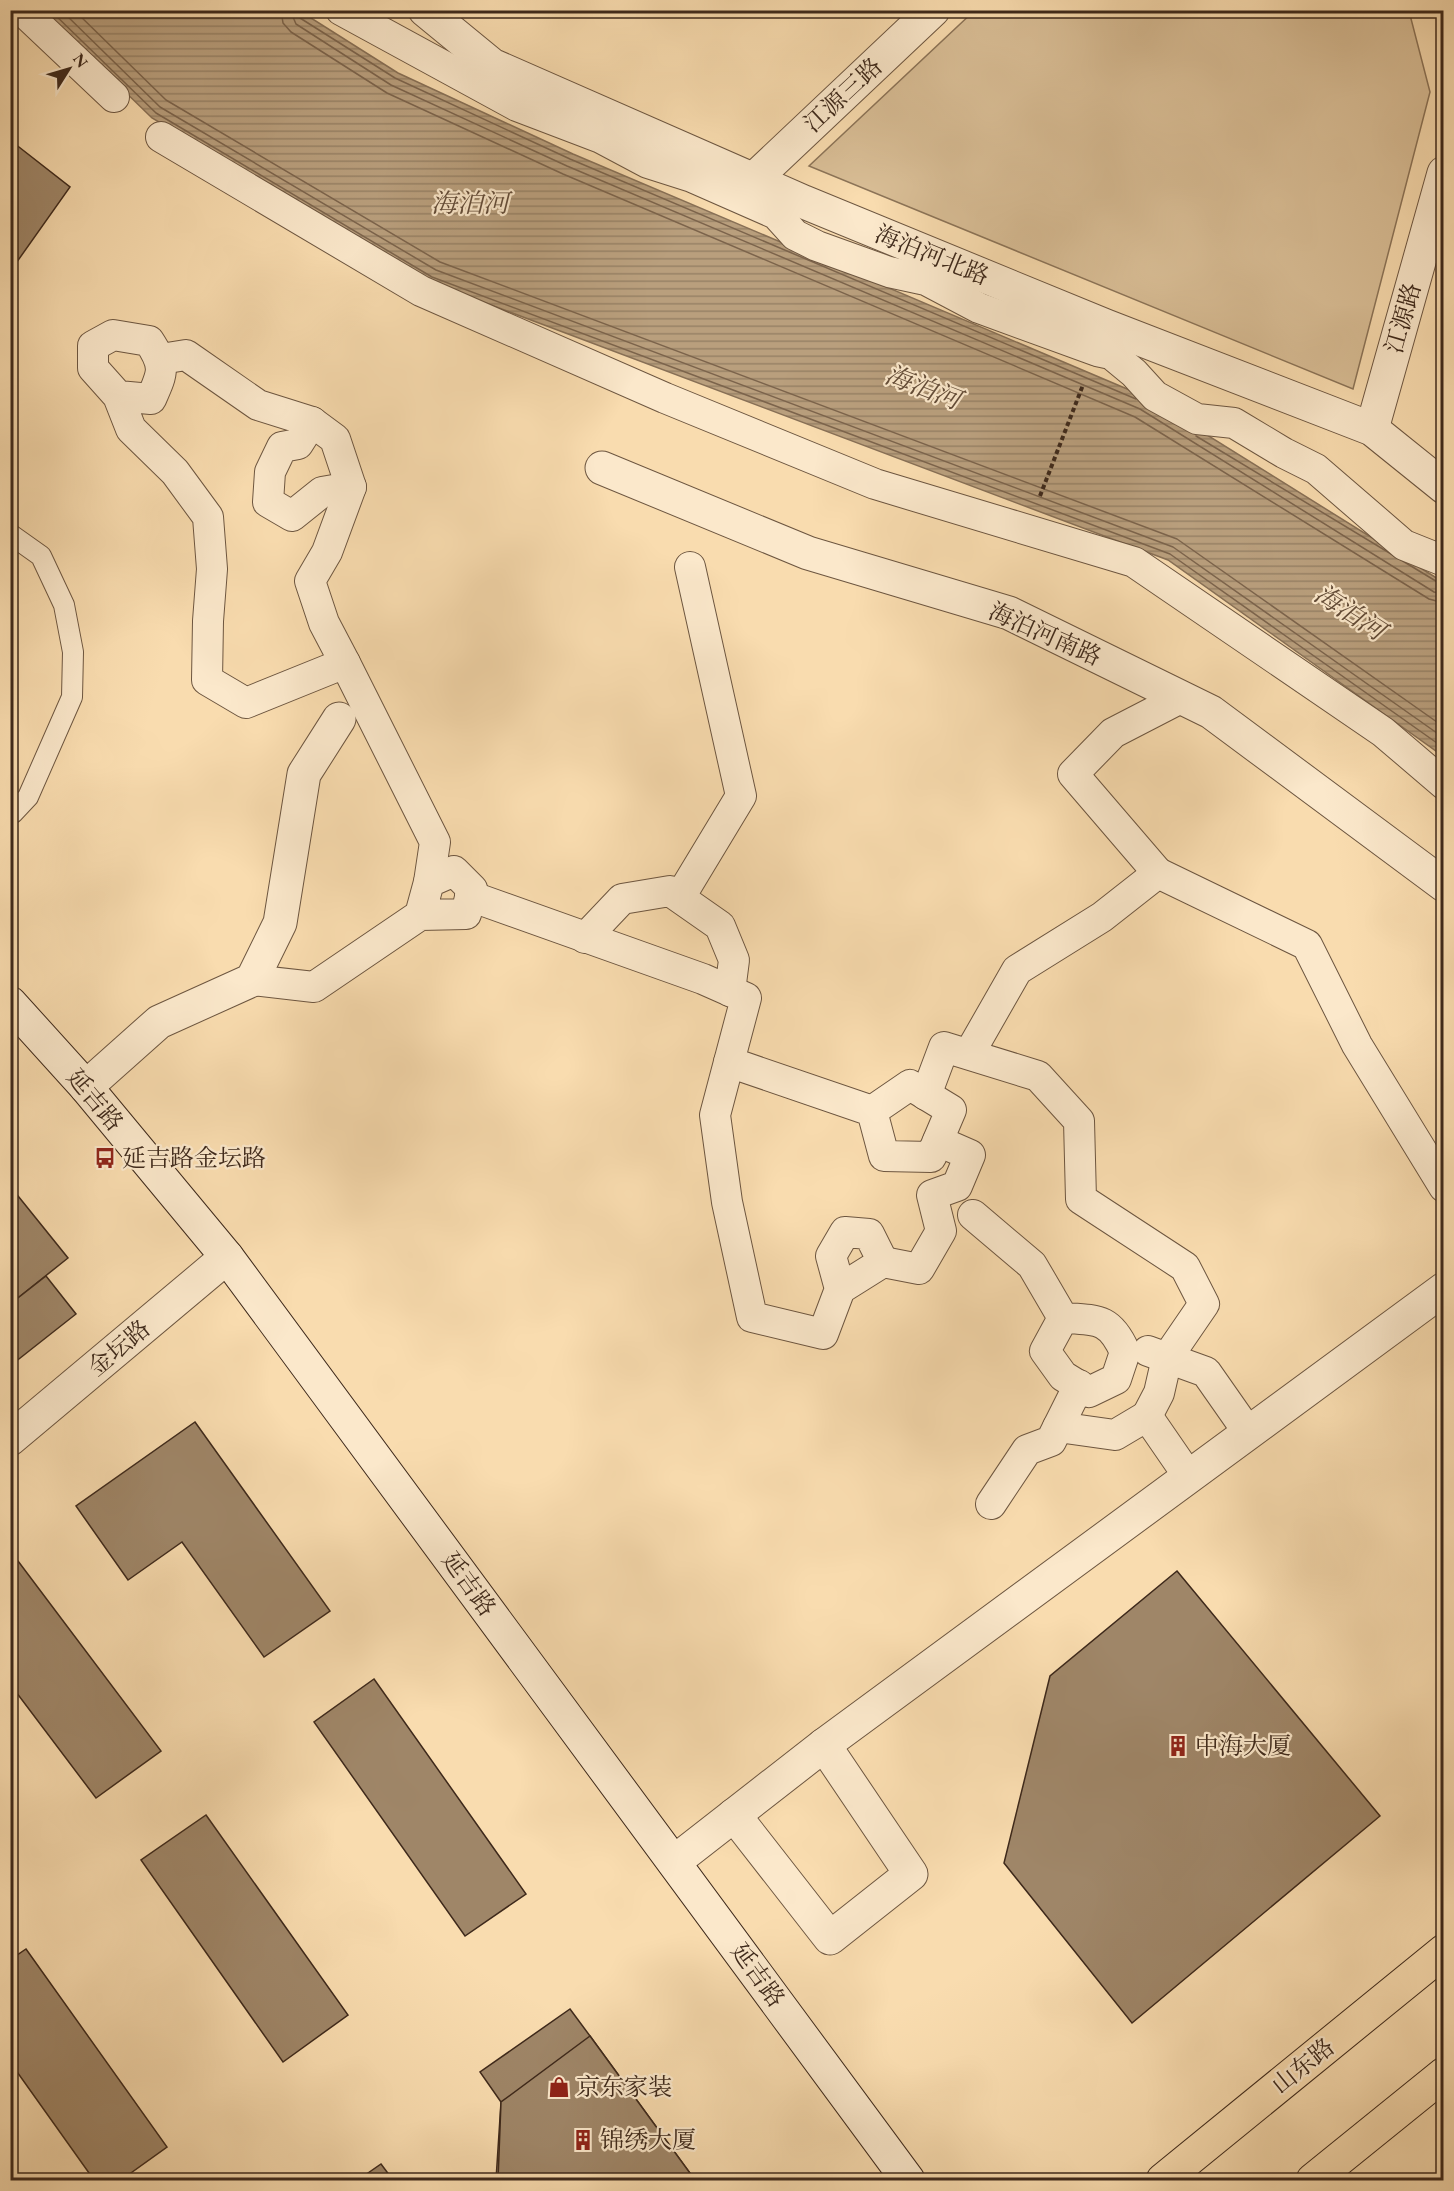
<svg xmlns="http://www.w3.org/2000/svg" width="1454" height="2191" font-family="'EB Garamond','Noto Serif SC',serif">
  <defs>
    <pattern id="water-rules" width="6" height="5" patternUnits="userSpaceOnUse" patternTransform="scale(1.5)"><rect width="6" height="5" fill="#b99f7d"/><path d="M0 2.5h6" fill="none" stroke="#988266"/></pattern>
  </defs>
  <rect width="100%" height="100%" fill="#f9dcaf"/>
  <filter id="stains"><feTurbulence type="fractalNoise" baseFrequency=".00333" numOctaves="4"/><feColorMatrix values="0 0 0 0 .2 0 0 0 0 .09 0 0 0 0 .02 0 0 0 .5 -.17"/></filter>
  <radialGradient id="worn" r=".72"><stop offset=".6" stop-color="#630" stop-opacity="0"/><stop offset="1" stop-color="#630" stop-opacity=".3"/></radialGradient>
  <polygon fill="#d9be96" stroke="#8c7458" stroke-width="1.5" points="974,11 1409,11 1430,92 1353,389 809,166"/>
  <polygon fill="url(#water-rules)" stroke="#887056" stroke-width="1.5" points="42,11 300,11 398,73 573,154 1146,397 1443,582 1443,756 1168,560 430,282 152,118"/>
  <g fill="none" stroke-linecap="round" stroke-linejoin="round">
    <g stroke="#7c644c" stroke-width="1.5">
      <polyline points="50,10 156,113 432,277 1170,554 1444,748"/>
      <polyline points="61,10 160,107 436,270 1173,547 1444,738"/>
      <polyline points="74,10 166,100 440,262 1177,539 1444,727"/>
      <polyline points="281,10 283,23 291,32 387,93 563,174 1135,417 1429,599 1444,603"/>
      <polyline points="290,10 296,24 391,85 567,166 1140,409 1434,592 1444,594"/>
      <polyline points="297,10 300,18 395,78 570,159 1136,399"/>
      <polyline points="1196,436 1444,586"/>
    </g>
  </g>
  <g fill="#9f8668" stroke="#3e291b" stroke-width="1.5">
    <polygon points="10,140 70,187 14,266 10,264"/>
    <polygon points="10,1186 68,1258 14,1301 10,1297"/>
    <polygon points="46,1276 76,1314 10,1366 10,1297 14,1301"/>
    <polygon points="195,1422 330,1611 264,1657 182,1542 128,1580 76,1506"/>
    <polygon points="18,1561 161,1751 96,1798 10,1684 10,1567"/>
    <polygon points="1177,1571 1380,1816 1132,2023 1004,1863 1050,1676"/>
    <polygon points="374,1679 526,1894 465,1936 314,1722"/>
    <polygon points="206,1815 348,2015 283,2062 141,1860"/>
    <polygon points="26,1949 167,2147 121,2180 94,2180 10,2062 10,1960"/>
    <polygon points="570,2009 590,2036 695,2180 496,2180 501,2102 480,2072"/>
    <polygon points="590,2036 695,2180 498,2180 501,2102"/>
    <polygon points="381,2164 393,2180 358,2180"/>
  </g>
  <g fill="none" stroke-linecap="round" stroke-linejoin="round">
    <defs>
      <polyline id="service" points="10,534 41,556 64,605 73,652 72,697 28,797 13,813"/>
      <g id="pedestrian">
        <polyline points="22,10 114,97"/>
        <polyline points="341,10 517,106 601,138 648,163 692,177 776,214 795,235 817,246 889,272 926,280 979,308 1097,351 1111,354 1134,373 1155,396 1197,419 1234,423 1284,453 1316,469 1404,545 1444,561"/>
        <polyline points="161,137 421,291 665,398 875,484 1134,562 1383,732 1444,784"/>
        <polyline points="161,359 186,355 258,405 312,422 335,439 351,487 327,552 310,581 324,623 345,663"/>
        <path d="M118,396L151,399C163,372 166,367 149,341L113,335L93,346V368L118,396L131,429L175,472L208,517L212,569L208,621L207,680L246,703L345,663L435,842L429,882"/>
        <polyline points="312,422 298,444 282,447 270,472 268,502 292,516 322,492 351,487"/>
        <polyline points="1158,873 1073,774 1113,733 1173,702 1179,697"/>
        <polyline points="470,896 703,979 746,998 729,1062 872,1111 910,1085 951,1110 931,1157 884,1156 872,1111"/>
        <polyline points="680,897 741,796 690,567"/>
        <polyline points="585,938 622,899 670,891 720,926 734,960 730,991"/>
        <polyline points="252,980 314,987 420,915 429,882 454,871 472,889 466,914 420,915"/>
        <polyline points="969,1054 1017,970 1102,917 1158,873 1307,945 1357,1045 1444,1187"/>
        <polyline points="729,1062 715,1115 727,1202 752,1317 823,1334 840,1289 831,1256 845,1232 869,1234 883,1262 840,1289"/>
        <polyline points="926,1095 944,1047 1038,1076 1079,1121 1081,1199 1185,1267 1204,1304 1167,1358 1159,1393 1147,1416"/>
        <path d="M973,1215L1032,1265L1063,1318L1045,1351L1063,1376L1089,1392L1116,1379L1125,1352C1110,1318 1098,1320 1063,1318"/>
        <polyline points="883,1262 919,1269 941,1231 932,1195 957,1186 970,1155 938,1141"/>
        <polyline points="1148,1351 1206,1372 1248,1432"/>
        <polyline points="1058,1427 1115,1435 1147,1416 1189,1477"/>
        <polyline points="991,1504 1027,1450 1051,1441 1079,1385"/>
      </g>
      <g id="minor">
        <polyline points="425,10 492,65 804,202 1106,326 1372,429 1444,487"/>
        <polyline points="753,180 933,10"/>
        <polyline points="1372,429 1444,173"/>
        <polyline points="602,468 808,553 1009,613 1211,712 1444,885"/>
        <polyline points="86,1087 159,1022 252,980 280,923 304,774 339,719"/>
        <polyline points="734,1815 830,1938 911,1874 824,1745"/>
        <polyline points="674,1862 824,1745 1444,1289"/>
      </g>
      <polyline id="tertiary" points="10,1439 227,1257"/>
      <polyline id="secondary" points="10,1003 86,1087 227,1257 908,2180"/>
      <g id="primary">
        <polyline points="1163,2180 1444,1951"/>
        <polyline points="1313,2180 1444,2074"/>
      </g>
    </defs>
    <use href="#service" stroke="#6d5640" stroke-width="22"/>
    <use href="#pedestrian" stroke="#6d5640" stroke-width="32"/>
    <use href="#minor" stroke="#6d5640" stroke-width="35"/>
    <use href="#tertiary" stroke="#6d5640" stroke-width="35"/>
    <use href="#secondary" stroke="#3e291b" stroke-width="35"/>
    <use href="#primary" stroke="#3e291b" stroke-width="35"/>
    <polyline stroke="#3e291b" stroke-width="4" stroke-dasharray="4.5 3" stroke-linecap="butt" points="1040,496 1083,385"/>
    <use href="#service" stroke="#fbe8cb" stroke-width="20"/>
    <use href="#pedestrian" stroke="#fbe8cb" stroke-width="30"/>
    <use href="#minor" stroke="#fbe8cb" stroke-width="33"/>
    <use href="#tertiary" stroke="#fbe8cb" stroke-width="33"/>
    <use href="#secondary" stroke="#fbe8cb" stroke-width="33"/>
    <use href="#primary" stroke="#f9dcaf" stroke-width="33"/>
  </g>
  <defs>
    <symbol id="bus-bare" viewBox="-9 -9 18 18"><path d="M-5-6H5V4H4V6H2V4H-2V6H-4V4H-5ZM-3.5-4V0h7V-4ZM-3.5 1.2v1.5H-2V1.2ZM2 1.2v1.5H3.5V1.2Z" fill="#8f2418" stroke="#fbe8cb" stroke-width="2.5" paint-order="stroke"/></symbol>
    <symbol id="building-bare" viewBox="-9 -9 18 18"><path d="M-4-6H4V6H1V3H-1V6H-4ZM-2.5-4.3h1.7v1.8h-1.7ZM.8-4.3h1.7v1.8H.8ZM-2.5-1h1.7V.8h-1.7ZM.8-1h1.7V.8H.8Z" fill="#8f2418" stroke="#fbe8cb" stroke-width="2.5" paint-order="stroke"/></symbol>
    <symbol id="shop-bare" viewBox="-9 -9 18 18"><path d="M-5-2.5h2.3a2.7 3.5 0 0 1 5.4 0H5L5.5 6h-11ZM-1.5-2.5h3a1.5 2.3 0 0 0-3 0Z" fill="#8f2418" stroke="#fbe8cb" stroke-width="2.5" paint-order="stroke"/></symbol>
  </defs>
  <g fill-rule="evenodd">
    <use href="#bus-bare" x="90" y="1143" width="30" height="30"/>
    <use href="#building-bare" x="1163" y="1731" width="30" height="30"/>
    <use href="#shop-bare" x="544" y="2072" width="30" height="30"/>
    <use href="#building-bare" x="568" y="2125" width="30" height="30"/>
  </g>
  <g text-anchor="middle" stroke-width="4.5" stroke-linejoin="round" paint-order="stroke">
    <g font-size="24" fill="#3e291b" stroke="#fbe8cb">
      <text transform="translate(843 95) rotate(-43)" y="8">江源三路</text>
      <text transform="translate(932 255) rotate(22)" y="8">海泊河北路</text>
      <text transform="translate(1403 318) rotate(-74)" y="8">江源路</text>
      <text transform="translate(1045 634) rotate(24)" y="8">海泊河南路</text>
      <text transform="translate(95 1100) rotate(50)" y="8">延吉路</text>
      <text transform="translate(119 1348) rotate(-40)" y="8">金坛路</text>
      <text transform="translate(469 1584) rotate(54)" y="8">延吉路</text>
      <text transform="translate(758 1975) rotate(54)" y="8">延吉路</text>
      <text transform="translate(1303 2066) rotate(-39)" y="8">山东路</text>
    </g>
    <g font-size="24" fill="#3e291b" stroke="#fbe8cb" text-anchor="start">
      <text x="122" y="1166">延吉路金坛路</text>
      <text x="1195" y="1754">中海大厦</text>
      <text x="576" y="2095">京东家装</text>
      <text x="600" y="2148">锦绣大厦</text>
    </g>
    <g font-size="26" font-style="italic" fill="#634c38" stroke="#fbe8cb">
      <text x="470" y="212">海泊河</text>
      <text transform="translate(923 387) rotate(21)" y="9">海泊河</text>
      <text transform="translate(1350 612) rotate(33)" y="9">海泊河</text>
    </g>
  </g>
  <rect width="1454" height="2191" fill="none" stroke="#f9dcaf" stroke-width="36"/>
  <rect x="12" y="12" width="1430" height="2167" fill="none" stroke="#3e291b" stroke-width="3"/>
  <rect x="18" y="18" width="1418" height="2155" fill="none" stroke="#3e291b" stroke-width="1.5"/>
  <g transform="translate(69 69) rotate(53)" stroke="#fbe8cb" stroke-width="4.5" paint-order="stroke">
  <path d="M0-4.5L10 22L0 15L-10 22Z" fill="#3e291b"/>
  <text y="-9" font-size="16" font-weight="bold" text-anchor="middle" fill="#3e291b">N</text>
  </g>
  <rect width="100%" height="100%" filter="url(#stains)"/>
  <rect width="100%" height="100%" fill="url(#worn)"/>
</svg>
